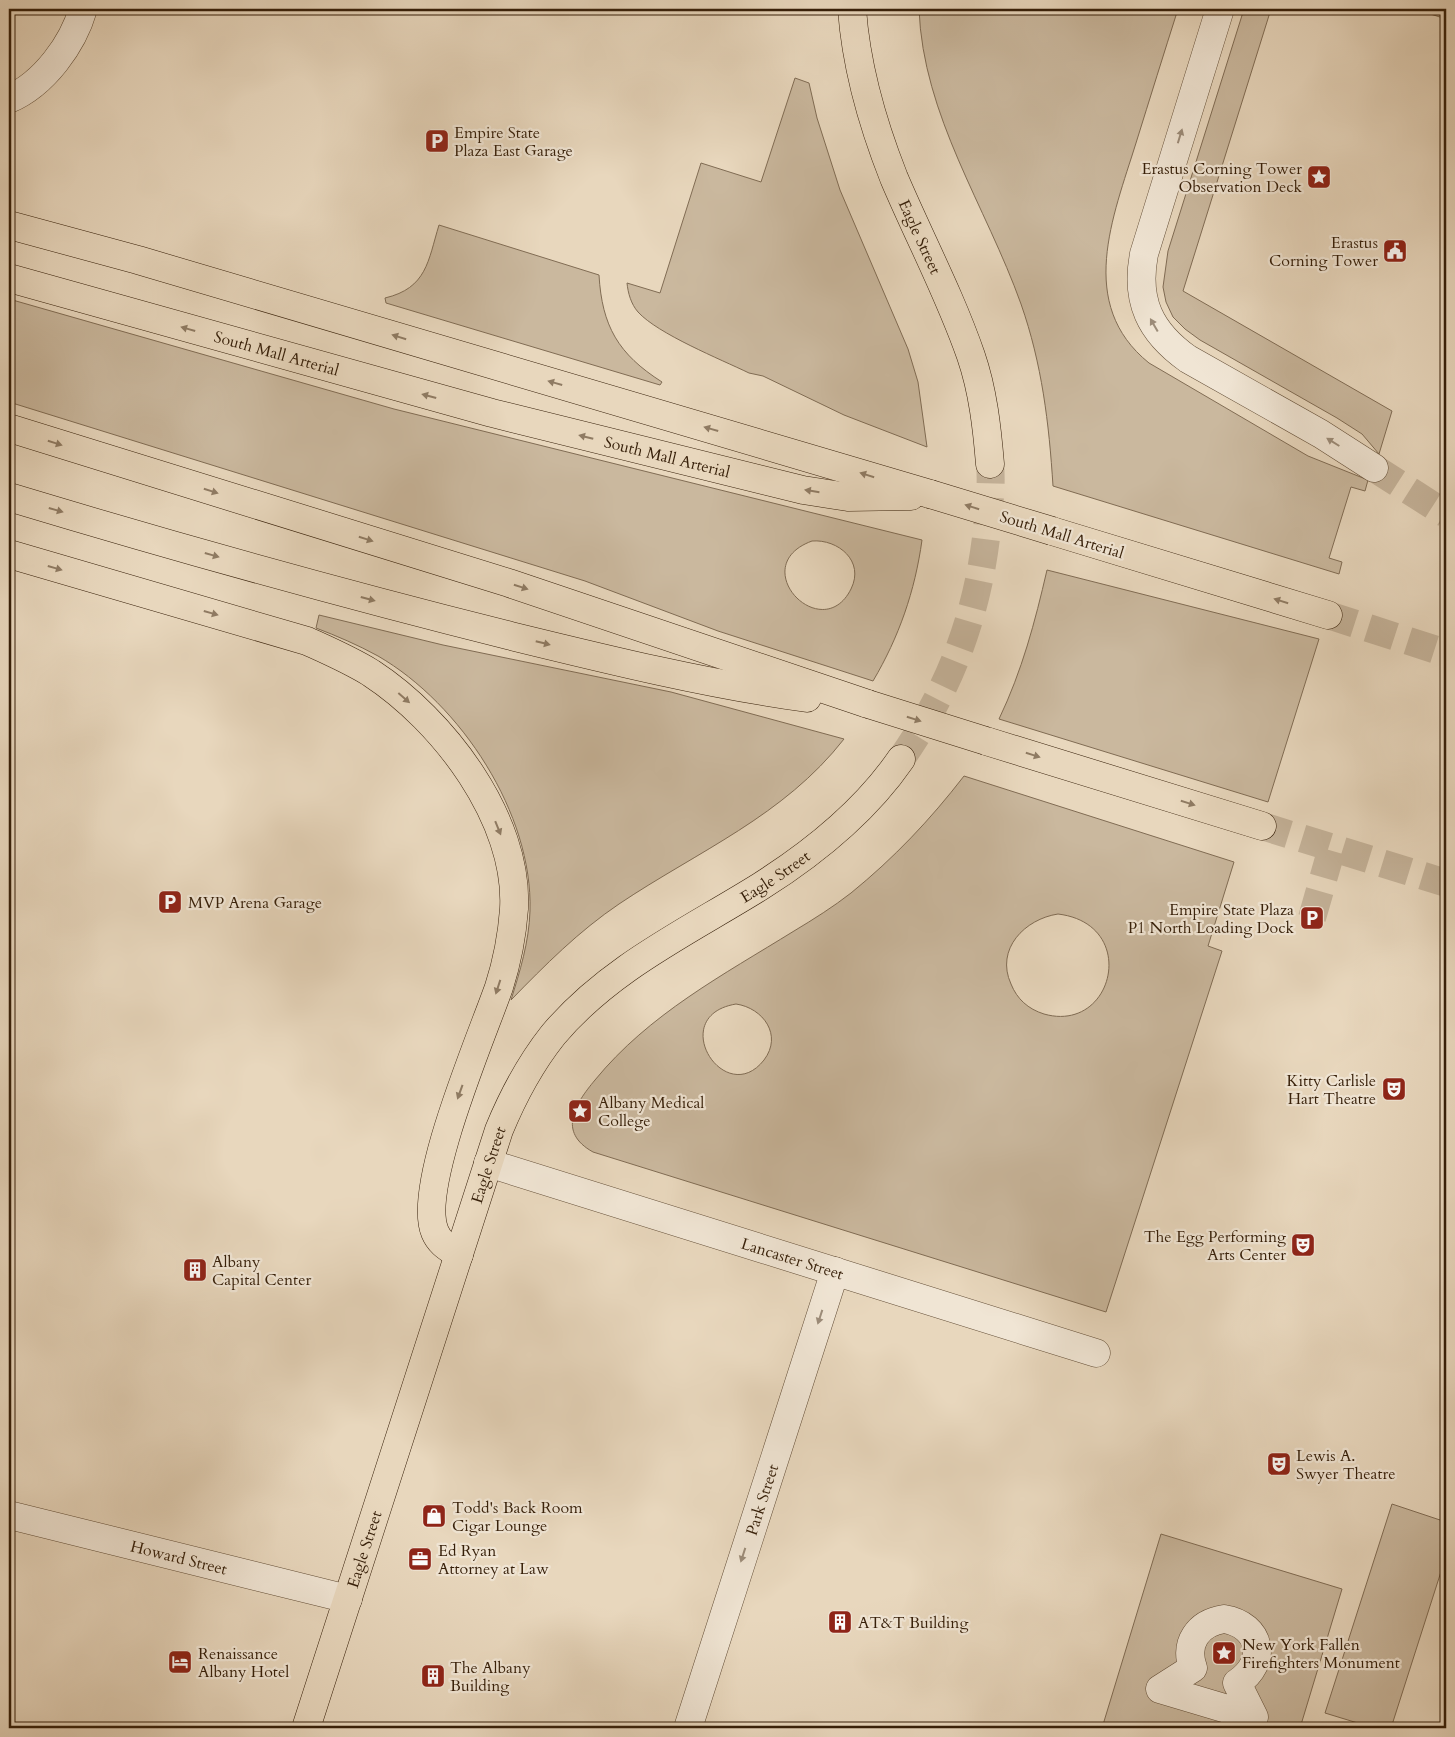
<svg xmlns="http://www.w3.org/2000/svg" width="1455" height="1737" font-family="Cardo,serif">
  <rect width="100%" height="100%" fill="#e8d7bd"/>
  <filter id="stains"><feTurbulence type="fractalNoise" baseFrequency=".004" numOctaves="4"/><feColorMatrix values="0 0 0 0 .2 0 0 0 0 .09 0 0 0 0 .02 0 0 0 .5 -.17"/></filter>
  <radialGradient id="worn" r=".72"><stop offset=".6" stop-color="#630" stop-opacity="0"/><stop offset="1" stop-color="#630" stop-opacity=".3"/></radialGradient>
  <g fill="#cab89e" stroke="#806c54" fill-rule="evenodd">
    <path d="M919,9H1178C1164,53 1150,98 1136,143C1113,217 1076,304 1149,363L1308,456L1368,480L1365,491L1351,487L1329,558L1342,562L1339,574L1053,486C1049,423 1042,364 1021,304C986,206 923,116 919,9Z"/>
    <polygon points="1244,9 1271,9 1183,291 1392,411 1379,454 1362,434 1337,418 1200,340 1185,329 1173,317 1166,302 1163,287 1168,251"/>
    <polygon points="1415,9 1446,9 1446,19"/>
    <path d="M795,78L809,83L817,118L840,190L908,349L918,382L927,447L844,415L763,376L749,373C720,359 658,334 638,312C631,304 628,293 627,283L660,293L701,163L761,182Z"/>
    <path d="M439,225L599,275C602,326 618,354 662,382L660,385L386,303L385,298C427,288 428,261 439,225Z"/>
    <path d="M9,299L394,409L922,540C915,591 899,637 873,681L718,631L585,581L9,402ZM812,541C838,539 865,561 851,589C822,647 744,566 812,541Z"/>
    <path d="M1047,570L1319,639L1268,802L999,719C1022,671 1035,622 1047,570Z"/>
    <path d="M319,615L443,645L671,692L844,739C784,816 698,851 619,904C579,931 545,965 511,1000C520,971 529,942 530,911C533,814 461,704 378,656C358,645 337,636 316,628Z"/>
    <path d="M964,776L1234,862L1208,946L1222,951L1106,1312L593,1152C557,1132 575,1104 595,1080C649,1014 723,975 794,931C814,919 833,907 851,893C894,858 930,820 964,776ZM1058,914C1140,924 1114,1034 1044,1014C1028,1009 1017,999 1011,984C995,949 1025,919 1058,914ZM736,1004C763,1008 783,1035 764,1060C725,1110 665,1016 736,1004Z"/>
    <polygon points="1392,1504 1446,1522 1446,1556 1391,1728 1374,1728 1325,1713"/>
    <polygon points="1161,1534 1342,1589 1300,1728 1102,1728"/>
  </g>
  <g fill="none" stroke-linecap="round" stroke-linejoin="round">
    <polyline stroke="#c4b299" stroke-width="28" stroke-dasharray="28 14" stroke-linecap="butt" points="1312,918 1332,848"/>
    <polyline stroke="#c4b299" stroke-width="28" stroke-dasharray="28 14" stroke-linecap="butt" points="1374,468 1446,514"/>
    <g stroke="#c4b299" stroke-width="28" stroke-dasharray="28 14" stroke-linecap="butt">
      <polyline points="1328,615 1446,653"/>
      <path d="M901,759C950,689 978,614 987,529C989,508 992,485 990,464"/>
      <polyline points="1262,826 1446,883"/>
    </g>
    <defs>
      <path id="pedestrian" d="M1224,1619C1261,1625 1269,1662 1237,1683L1254,1717L1160,1689L1193,1668C1184,1643 1198,1623 1224,1619Z"/>
      <g id="minor">
        <path d="M9,99C44,84 73,44 83,9"/>
        <path id="s1" d="M488,1163L1096,1353"/>
        <path id="s2" d="M9,1515L348,1599"/>
        <path id="s3" d="M688,1728L835,1271"/>
      </g>
      <path id="tertiary" d="M1220,9L1144,254C1135,301 1150,332 1188,359L1321,434L1374,468"/>
      <g id="primary">
        <path id="s4" d="M852,9C856,66 873,125 894,178C919,237 950,295 971,356C983,391 987,428 990,464"/>
        <polyline points="9,225 138,260 930,494"/>
        <path id="s5" d="M9,278L492,413L803,490L848,497L911,496"/>
        <polyline points="9,428 509,583 868,704"/>
        <path d="M9,497C175,547 343,594 511,636C609,660 707,684 807,698"/>
        <polyline points="1052,531 1328,615"/>
        <path d="M9,554L307,641C329,651 350,660 371,673C443,720 519,819 514,909C512,936 507,962 499,987C482,1036 416,1188 435,1232C440,1244 449,1248 459,1255"/>
        <polyline points="986,741 1262,826"/>
        <path id="s6" d="M306,1728L499,1130C513,1096 530,1064 553,1035C609,968 689,931 761,886C813,853 866,810 901,759"/>
      </g>
    </defs>
    <use href="#pedestrian" stroke="#624d36" stroke-width="29"/>
    <use href="#minor" stroke="#624d36" stroke-width="29"/>
    <use href="#tertiary" stroke="#624d36" stroke-width="29"/>
    <use href="#primary" stroke="#361f09" stroke-width="29"/>
    <use href="#pedestrian" stroke="#f0e5d4" stroke-width="28"/>
    <use href="#minor" stroke="#f0e5d4" stroke-width="28"/>
    <use href="#tertiary" stroke="#f0e5d4" stroke-width="28"/>
    <use href="#primary" stroke="#e8d7bd" stroke-width="28"/>
    <defs>
      <g id="primary-bridge">
        <polyline points="930,494 1052,531"/>
        <polyline points="868,704 986,741"/>
      </g>
    </defs>
    <use href="#primary-bridge" stroke="#361f09" stroke-width="29" stroke-linecap="butt"/>
    <use href="#primary-bridge" stroke="#e8d7bd" stroke-width="28"/>
  </g>
  <defs><path id="oneway-solid" d="M-6-.8H1V-3.2L6.5 0L1 3.2V.8H-6Z" transform="scale(1.25)"/></defs>
  <g fill="#9c8c79">
    <use href="#oneway-solid" transform="translate(1180 136) rotate(-73)"/>
    <use href="#oneway-solid" transform="translate(1154 325) rotate(-120)"/>
    <use href="#oneway-solid" transform="translate(1333 442) rotate(-148)"/>
    <use href="#oneway-solid" transform="translate(820 1317) rotate(108)"/>
    <use href="#oneway-solid" transform="translate(743 1555) rotate(108)"/>
  </g>
  <g fill="#8f7b63">
    <use href="#oneway-solid" transform="translate(188 329) rotate(-164)"/>
    <use href="#oneway-solid" transform="translate(399 337) rotate(-163)"/>
    <use href="#oneway-solid" transform="translate(555 383) rotate(-164)"/>
    <use href="#oneway-solid" transform="translate(429 396) rotate(-165)"/>
    <use href="#oneway-solid" transform="translate(711 429) rotate(-164)"/>
    <use href="#oneway-solid" transform="translate(586 437) rotate(-166)"/>
    <use href="#oneway-solid" transform="translate(55 443) rotate(17)"/>
    <use href="#oneway-solid" transform="translate(867 475) rotate(-163)"/>
    <use href="#oneway-solid" transform="translate(211 491) rotate(17)"/>
    <use href="#oneway-solid" transform="translate(812 491) rotate(-171)"/>
    <use href="#oneway-solid" transform="translate(972 507) rotate(-163)"/>
    <use href="#oneway-solid" transform="translate(56 510) rotate(16)"/>
    <use href="#oneway-solid" transform="translate(366 539) rotate(17)"/>
    <use href="#oneway-solid" transform="translate(212 555) rotate(16)"/>
    <use href="#oneway-solid" transform="translate(55 568) rotate(16)"/>
    <use href="#oneway-solid" transform="translate(521 587) rotate(18)"/>
    <use href="#oneway-solid" transform="translate(368 599) rotate(15)"/>
    <use href="#oneway-solid" transform="translate(1281 601) rotate(-163)"/>
    <use href="#oneway-solid" transform="translate(211 613) rotate(16)"/>
    <use href="#oneway-solid" transform="translate(543 643) rotate(14)"/>
    <use href="#oneway-solid" transform="translate(404 698) rotate(41)"/>
    <use href="#oneway-solid" transform="translate(914 719) rotate(17)"/>
    <use href="#oneway-solid" transform="translate(1033 755) rotate(17)"/>
    <use href="#oneway-solid" transform="translate(1188 803) rotate(17)"/>
    <use href="#oneway-solid" transform="translate(498 828) rotate(68)"/>
    <use href="#oneway-solid" transform="translate(498 987) rotate(108)"/>
    <use href="#oneway-solid" transform="translate(460 1092) rotate(110)"/>
  </g>
  <defs>
    <symbol id="parking-square" viewBox="-11 -11 22 22"><rect x="-9" y="-9" width="18" height="18" rx="4" fill="#8f2418" stroke="#f0e5d4"/><path d="M-3.5-5.5H1a3.5 3.5 0 0 1 0 7H-1V5.5H-3.5ZM-1-3.4V-.6H.8a1.4 1.4 0 0 0 0-2.8Z" fill="#fff"/></symbol>
    <symbol id="sight-square" viewBox="-11 -11 22 22"><rect x="-9" y="-9" width="18" height="18" rx="4" fill="#8f2418" stroke="#f0e5d4"/><path d="M0-6L1.8-2.2L6-1.7L2.9 1.2L3.7 5.4L0 3.3L-3.7 5.4L-2.9 1.2L-6-1.7L-1.8-2.2Z" fill="#fff"/></symbol>
    <symbol id="civic-square" viewBox="-11 -11 22 22"><rect x="-9" y="-9" width="18" height="18" rx="4" fill="#8f2418" stroke="#f0e5d4"/><path d="M-.6-6.5H3V-4.5H.6V-3L4-1V1h2V6H-6V1h2V-1L-.6-3ZM-1.2 2.5V6h2.4V2.5Z" fill="#fff"/></symbol>
    <symbol id="theatre-square" viewBox="-11 -11 22 22"><rect x="-9" y="-9" width="18" height="18" rx="4" fill="#8f2418" stroke="#f0e5d4"/><path d="M-5-5.5Q0-4 5-5.5V0Q5 5 0 6Q-5 5-5 0ZM-3.3-2.5H-1v1.5H-3.3ZM1-2.5H3.3v1.5H1ZM-2.8 1Q0 5.5 2.8 1Z" fill="#fff"/></symbol>
    <symbol id="building-square" viewBox="-11 -11 22 22"><rect x="-9" y="-9" width="18" height="18" rx="4" fill="#8f2418" stroke="#f0e5d4"/><path d="M-4-6H4V6H1V3H-1V6H-4ZM-2.5-4.3h1.7v1.8h-1.7ZM.8-4.3h1.7v1.8H.8ZM-2.5-1h1.7V.8h-1.7ZM.8-1h1.7V.8H.8Z" fill="#fff"/></symbol>
    <symbol id="shop-square" viewBox="-11 -11 22 22"><rect x="-9" y="-9" width="18" height="18" rx="4" fill="#8f2418" stroke="#f0e5d4"/><path d="M-5-2.5h2.3a2.7 3.5 0 0 1 5.4 0H5L5.5 6h-11ZM-1.5-2.5h3a1.5 2.3 0 0 0-3 0Z" fill="#fff"/></symbol>
    <symbol id="office-square" viewBox="-11 -11 22 22"><rect x="-9" y="-9" width="18" height="18" rx="4" fill="#8f2418" stroke="#f0e5d4"/><path d="M-6-3h4V-5.5h4V-3h4V5H-6ZM-1-4.5V-3h2v-1.5ZM-6 0V1H6V0Z" fill="#fff"/></symbol>
    <symbol id="hotel-square" viewBox="-11 -11 22 22"><rect x="-9" y="-9" width="18" height="18" rx="4" fill="#8f2418" stroke="#f0e5d4"/><path d="M-6-4.5h1.5V1H6V5H4.5V3h-9V5H-6ZM-4 0a1.8 1.8 0 1 1 3.6 0ZM.5 0V-2.5h3Q6-2.5 6 0Z" fill="#fff"/></symbol>
  </defs>
  <g fill-rule="evenodd">
    <use href="#parking-square" x="423" y="127" width="28" height="28"/>
    <use href="#sight-square" x="1305" y="163" width="28" height="28"/>
    <use href="#civic-square" x="1381" y="237" width="28" height="28"/>
    <use href="#parking-square" x="156" y="888" width="28" height="28"/>
    <use href="#parking-square" x="1298" y="904" width="28" height="28"/>
    <use href="#theatre-square" x="1380" y="1075" width="28" height="28"/>
    <use href="#sight-square" x="566" y="1097" width="28" height="28"/>
    <use href="#theatre-square" x="1289" y="1231" width="28" height="28"/>
    <use href="#building-square" x="181" y="1256" width="28" height="28"/>
    <use href="#theatre-square" x="1265" y="1450" width="28" height="28"/>
    <use href="#shop-square" x="420" y="1502" width="28" height="28"/>
    <use href="#office-square" x="406" y="1545" width="28" height="28"/>
    <use href="#building-square" x="826" y="1608" width="28" height="28"/>
    <use href="#sight-square" x="1210" y="1639" width="28" height="28"/>
    <use href="#hotel-square" x="166" y="1648" width="28" height="28"/>
    <use href="#building-square" x="419" y="1662" width="28" height="28"/>
  </g>
  <g text-anchor="middle" stroke-width="4.5" stroke-linejoin="round" paint-order="stroke">
    <g font-size="16" fill="#361f09" stroke="#f0e5d4" text-anchor="start">
      <text x="454" y="138">Empire State<tspan x="454" dy="18">Plaza East Garage</tspan></text>
      <text x="1302" y="174" text-anchor="end">Erastus Corning Tower<tspan x="1302" dy="18">Observation Deck</tspan></text>
      <text x="1378" y="248" text-anchor="end">Erastus<tspan x="1378" dy="18">Corning Tower</tspan></text>
      <text x="188" y="908">MVP Arena Garage</text>
      <text x="1294" y="915" text-anchor="end">Empire State Plaza<tspan x="1294" dy="18">P1 North Loading Dock</tspan></text>
      <text x="1376" y="1086" text-anchor="end">Kitty Carlisle<tspan x="1376" dy="18">Hart Theatre</tspan></text>
      <text x="598" y="1108">Albany Medical<tspan x="598" dy="18">College</tspan></text>
      <text x="1286" y="1242" text-anchor="end">The Egg Performing<tspan x="1286" dy="18">Arts Center</tspan></text>
      <text x="212" y="1267">Albany<tspan x="212" dy="18">Capital Center</tspan></text>
      <text x="1296" y="1461">Lewis A.<tspan x="1296" dy="18">Swyer Theatre</tspan></text>
      <text x="452" y="1513">Todd's Back Room<tspan x="452" dy="18">Cigar Lounge</tspan></text>
      <text x="438" y="1556">Ed Ryan<tspan x="438" dy="18">Attorney at Law</tspan></text>
      <text x="858" y="1628">AT&amp;T Building</text>
      <text x="1242" y="1650">New York Fallen<tspan x="1242" dy="18">Firefighters Monument</tspan></text>
      <text x="198" y="1659">Renaissance<tspan x="198" dy="18">Albany Hotel</tspan></text>
      <text x="450" y="1673">The Albany<tspan x="450" dy="18">Building</tspan></text>
    </g>
    <g font-size="16" fill="#361f09" stroke="#f0e5d4">
      <text dy="6" stroke="none"><textPath href="#s4" startOffset="239">Eagle Street</textPath></text>
      <text dy="6" stroke="none"><textPath href="#s5" startOffset="278">South Mall Arterial</textPath></text>
      <text dy="6" stroke="none"><textPath href="#s5" startOffset="682">South Mall Arterial</textPath></text>
      <text transform="translate(1062 534) rotate(17)" y="6">South Mall Arterial</text>
      <text dy="6" stroke="none"><textPath href="#s6" startOffset="1012">Eagle Street</textPath></text>
      <text dy="6" stroke="none"><textPath href="#s6" startOffset="592">Eagle Street</textPath></text>
      <text dy="6" stroke="none"><textPath href="#s1" startOffset="319">Lancaster Street</textPath></text>
      <text dy="6" stroke="none"><textPath href="#s3" startOffset="240">Park Street</textPath></text>
      <text dy="6" stroke="none"><textPath href="#s6" startOffset="188">Eagle Street</textPath></text>
      <text dy="6" stroke="none"><textPath href="#s2" startOffset="175">Howard Street</textPath></text>
    </g>
  </g>
  <rect width="1455" height="1737" fill="none" stroke="#e8d7bd" stroke-width="30"/>
  <rect x="10" y="10" width="1435" height="1717" fill="none" stroke="#361f09" stroke-width="2.5"/>
  <rect x="15" y="15" width="1425" height="1707" fill="none" stroke="#361f09"/>
  <rect width="100%" height="100%" filter="url(#stains)"/>
  <rect width="100%" height="100%" fill="url(#worn)"/>
</svg>
